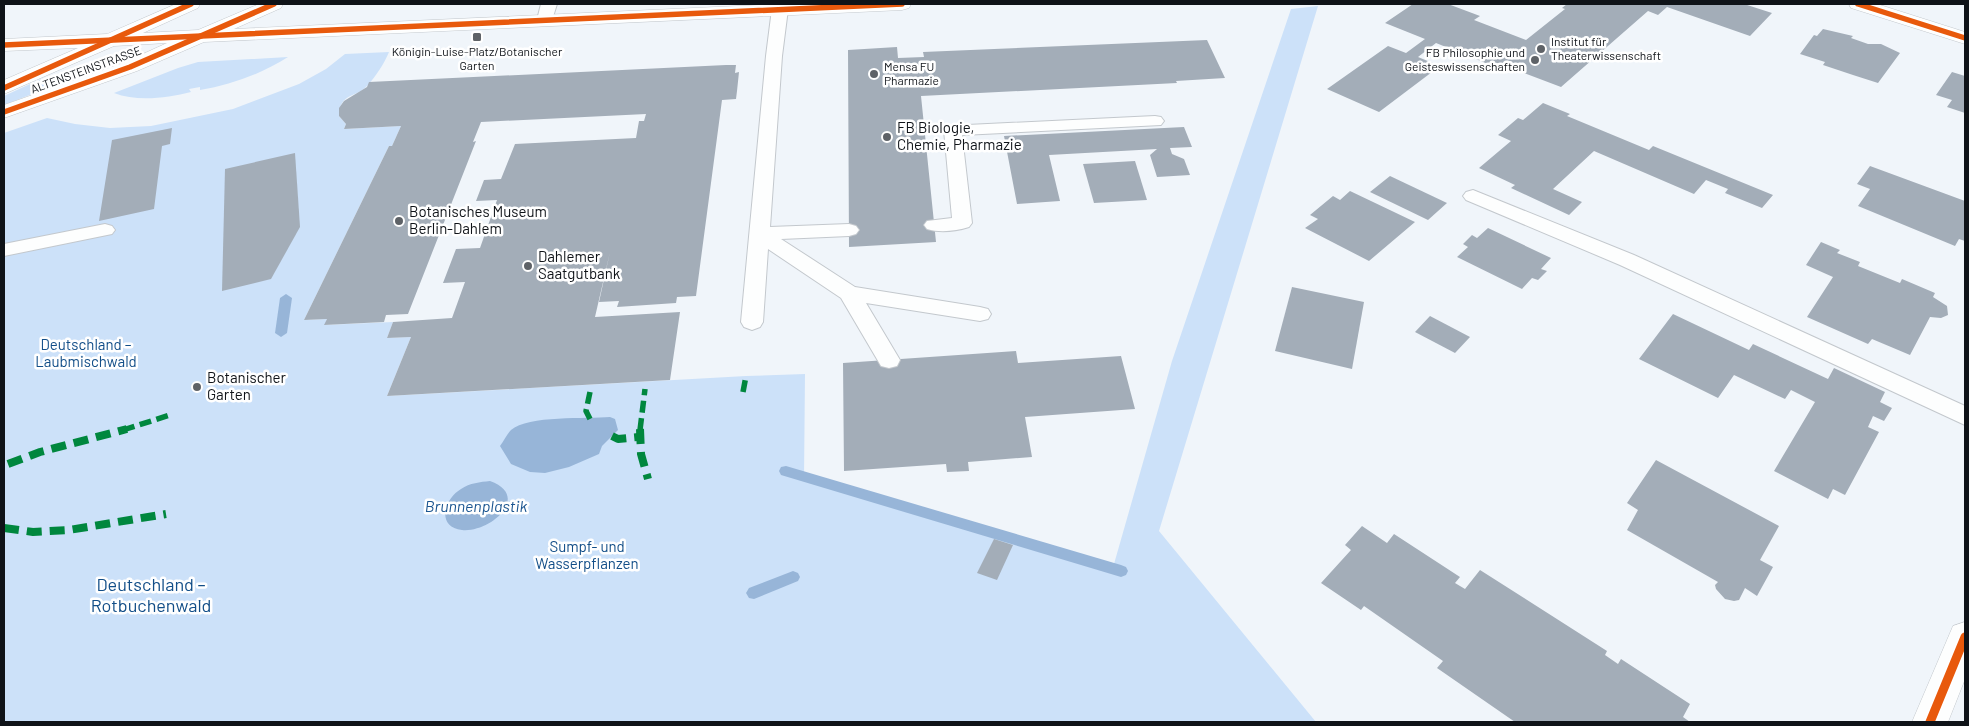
<svg xmlns="http://www.w3.org/2000/svg" width="1969" height="726" font-family="Barlow,sans-serif">
  <rect width="100%" height="100%" fill="#f0f5fa"/>
  <g fill="#cce1f9">
    <path d="M1318,6L1159,531L1316,722H4V133L47,118L75,124L110,128L151,126L233,109L299,84L326,69L345,54L389,52C384,64 376,76 367,86C356,98 340,92 339,116L346,124L344,129L401,126L392,146H389L304,320L327,319L325,325L393,322L387,338L411,337L387,396L746,376L805,374L804,479L1112,571L1172,361L1291,9Z"/>
    <path d="M288,57C261,74 231,85 200,90V87L189,89L191,92C167,98 137,102 114,93L178,68L198,62Z"/>
    <polygon points="78,76 4,105 4,96 43,78"/>
  </g>
  <g fill="#97b5d8">
    <path d="M610,417L615,419L618,430L602,446L599,454L569,467L545,473L530,472L511,464L500,446C504,441 507,434 511,430C528,415 587,419 610,417Z"/>
    <path d="M490,481C532,496 490,533 462,530C436,527 444,499 461,489C470,483 480,482 490,481Z"/>
  </g>
  <g fill="none" stroke-linecap="round" stroke-linejoin="round">
    <g fill="#97b5d8" fill-rule="evenodd">
      <polygon points="286,294 292,298 287,333 281,337 275,333 280,298"/>
      <polygon points="786,466 1121,565 1126,567 1128,571 1126,575 1121,577 781,475 779,471 781,467"/>
      <polygon points="793,571 798,573 800,577 798,581 754,599 749,598 746,593 749,588"/>
    </g>
  </g>
  <g fill="#a3adb8">
    <polygon points="1413,4 1448,4 1480,16 1474,20 1526,40 1565,9 1562,8 1567,4 1744,4 1772,13 1750,36 1667,7 1658,15 1648,11 1561,87 1498,63 1493,66 1436,43 1418,57 1442,67 1434,73 1432,72 1379,112 1327,89 1388,46 1406,53 1425,39 1385,23"/>
    <polygon points="1823,29 1853,36 1851,38 1868,44 1881,44 1900,53 1878,83 1853,75 1823,65 1825,62 1800,54 1814,35 1817,36"/>
    <polygon points="1207,40 1225,78 1176,81 1177,83 921,96 936,242 849,247 848,50 897,47 898,58 924,57 923,52"/>
    <polygon points="726,65 736,65 735,73 739,72 737,91 736,99 722,100 696,296 677,297 676,303 617,307 619,301 599,302 610,252 595,317 680,312 670,380 387,396 411,337 387,338 393,322 452,318 465,282 443,283 456,249 480,248 497,200 476,201 484,180 501,179 515,144 636,138 639,121 644,121 646,114 481,122 473,142 476,141 408,314 386,315 384,322 324,325 327,319 304,320 389,146 392,146 401,126 344,129 346,124 339,116 339,108 344,101 367,87 369,82"/>
    <polygon points="1952,72 1965,76 1965,113 1947,107 1952,100 1936,95"/>
    <polygon points="1543,103 1570,114 1567,116 1649,150 1653,146 1773,195 1762,208 1725,193 1728,189 1706,180 1694,194 1594,151 1553,189 1582,202 1569,215 1511,188 1515,185 1479,168 1511,141 1498,135 1518,118 1523,120"/>
    <polygon points="1184,127 1192,147 1170,148 1172,154 1184,159 1190,175 1157,177 1150,155 1157,149 1049,155 1060,201 1017,204 1004,136"/>
    <polygon points="172,128 170,144 162,146 154,209 99,221 112,140"/>
    <polygon points="295,153 300,227 271,279 222,291 225,169"/>
    <polygon points="1135,161 1147,200 1094,203 1083,164"/>
    <polygon points="1870,166 1965,201 1965,241 1959,239 1955,246 1858,206 1870,189 1857,184"/>
    <polygon points="1390,176 1447,203 1428,220 1370,192"/>
    <polygon points="1350,191 1415,222 1369,261 1305,228 1318,219 1310,215 1333,196 1340,200"/>
    <polygon points="1488,228 1551,258 1541,269 1547,271 1538,280 1532,278 1522,289 1457,257 1468,247 1463,244 1472,235 1477,238"/>
    <polygon points="1821,242 1840,250 1837,253 1860,262 1858,266 1900,283 1902,279 1935,293 1933,297 1947,306 1948,315 1941,318 1930,317 1910,355 1872,339 1868,344 1807,317 1833,277 1806,265"/>
    <polygon points="1292,287 1364,302 1352,369 1275,351"/>
    <polygon points="1673,314 1749,350 1753,344 1828,379 1834,368 1885,392 1880,402 1892,408 1884,421 1873,416 1868,427 1879,432 1845,495 1833,489 1828,499 1774,471 1815,402 1791,390 1785,399 1734,375 1718,398 1639,359"/>
    <polygon points="1430,316 1470,337 1455,353 1415,332"/>
    <polygon points="1016,351 1018,363 1121,356 1135,409 1025,417 1032,457 968,462 969,471 947,472 946,464 844,471 843,363"/>
    <polygon points="1656,460 1779,526 1760,560 1773,567 1757,596 1745,588 1739,600 1734,601 1725,599 1716,589 1715,585 1718,582 1627,530 1638,510 1627,503"/>
    <polygon points="1362,526 1387,543 1394,534 1460,577 1455,583 1465,589 1480,570 1607,651 1605,655 1618,664 1621,659 1690,704 1683,717 1690,722 1515,722 1437,668 1443,661 1364,606 1361,610 1321,583 1351,550 1345,545"/>
    <polygon points="994,539 1013,545 997,580 977,573"/>
  </g>
  <g fill="none" stroke-linecap="round" stroke-linejoin="round">
    <defs>
      <g id="lane">
        <polygon points="541,4 557,4 551,23 539,23 537,20"/>
        <polygon points="780,4 785,6 788,9 782,56 770,227 849,224 856,226 859,230 856,234 849,236 781,239 855,287 980,307 988,309 991,314 988,319 980,321 866,303 900,360 897,366 889,368 881,366 841,298 768,249 763,322 760,327 752,330 744,327 741,322 766,56 772,9 775,6"/>
        <path d="M1155,116L1161,117L1164,121L1161,125L962,135L972,223L969,227C956,231 940,233 927,229L924,225L927,221L952,218L944,130L947,126Z"/>
        <polygon points="1473,190 1634,255 1965,406 1965,425 1620,265 1466,200 1463,196 1466,192"/>
        <polygon points="105,224 112,226 115,230 112,234 4,256 4,244"/>
      </g>
      <g id="street">
        <polygon points="1849,4 1877,4 1965,32 1965,44 1851,8"/>
        <polygon points="1965,622 1965,679 1948,722 1912,722 1953,626"/>
      </g>
      <polygon id="secondary" points="176,4 200,4 198,8 143,33 198,30 259,4 283,4 281,8 234,29 783,4 911,4 909,8 902,10 204,42 137,71 4,118 4,105 123,63 167,43 114,46 4,94 4,80 78,48 4,51 4,39 107,34"/>
    </defs>
    <use href="#lane" stroke="#c3c8cd" stroke-width="2"/>
    <use href="#street" stroke="#c3c8cd" stroke-width="1"/>
    <use href="#secondary" stroke="#c3c8cd" stroke-width="1"/>
    <use href="#lane" fill="#fdfefe" fill-rule="evenodd"/>
    <use href="#street" fill="#fdfefe" fill-rule="evenodd"/>
    <use href="#secondary" fill="#fdfefe" fill-rule="evenodd"/>
    <g stroke="#00873e" stroke-width="5.5" stroke-dasharray="12 5.5" stroke-linecap="butt">
      <polyline points="590,392 586,411 590,419"/>
      <polyline points="743,392 746,376"/>
      <polyline points="123,430 173,414"/>
      <polyline points="640,430 645,389"/>
    </g>
    <g stroke="#00873e" stroke-width="8" stroke-dasharray="15 8" stroke-linecap="butt">
      <polyline points="640,429 641,454 648,479"/>
      <polyline points="612,436 618,439 638,437"/>
      <polyline points="8,464 40,452 127,429"/>
      <polyline points="4,528 33,532 69,530 166,514"/>
    </g>
    <defs>
      <g id="cycleway-far1">
        <polyline points="1858,4 1965,38"/>
        <polyline points="4,45 902,4"/>
        <polyline points="4,88 191,4"/>
        <polyline points="4,112 130,67 274,4"/>
      </g>
      <polyline id="cycleway" points="1930,722 1965,637"/>
    </defs>
    <use href="#cycleway-far1" stroke="#fff" stroke-width="8"/>
    <use href="#cycleway" stroke="#fff" stroke-width="12"/>
    <use href="#cycleway-far1" stroke="#e8590c" stroke-width="5.5"/>
    <use href="#cycleway" stroke="#e8590c" stroke-width="9"/>
  </g>
  <g fill="#5e6267" stroke="#fff" stroke-width="2">
    <rect x="472" y="32" width="10" height="10" rx="2.5"/>
    <circle cx="1541" cy="49" r="5"/>
    <circle cx="1535" cy="60" r="5"/>
    <circle cx="874" cy="74" r="5"/>
    <circle cx="887" cy="137" r="5"/>
    <circle cx="399" cy="221" r="5"/>
    <circle cx="528" cy="266" r="5"/>
    <circle cx="197" cy="387" r="5"/>
  </g>
  <g text-anchor="middle" stroke-width="5" stroke-linejoin="round" paint-order="stroke">
    <g font-size="12" fill="#0f1318" stroke="#fff" text-anchor="start">
      <text x="1551" y="46">Institut für<tspan x="1551" dy="14">Theaterwissenschaft</tspan></text>
      <text x="477" y="56" text-anchor="middle">Königin-Luise-Platz/Botanischer<tspan x="477" dy="14">Garten</tspan></text>
      <text x="1525" y="57" text-anchor="end">FB Philosophie und<tspan x="1525" dy="14">Geisteswissenschaften</tspan></text>
      <text x="884" y="71">Mensa FU<tspan x="884" dy="14">Pharmazie</tspan></text>
    </g>
    <g font-size="12" fill="#0f1318" stroke="#fff">
      <text transform="translate(86 70) rotate(-20)" y="4">ALTENSTEINSTRASSE</text>
    </g>
    <g font-size="15" fill="#0f1318" stroke="#fff" text-anchor="start">
      <text x="897" y="133">FB Biologie,<tspan x="897" dy="17">Chemie, Pharmazie</tspan></text>
      <text x="409" y="217">Botanisches Museum<tspan x="409" dy="17">Berlin-Dahlem</tspan></text>
      <text x="538" y="262">Dahlemer<tspan x="538" dy="17">Saatgutbank</tspan></text>
      <text x="207" y="383">Botanischer<tspan x="207" dy="17">Garten</tspan></text>
    </g>
    <g font-size="15" fill="#124e88" stroke="#fff">
      <text x="86" y="350">Deutschland –<tspan x="86" dy="17">Laubmischwald</tspan></text>
      <text x="587" y="552">Sumpf- und<tspan x="587" dy="17">Wasserpflanzen</tspan></text>
    </g>
    <g font-size="16" font-style="italic" fill="#1b5590" stroke="#fff">
      <text x="476" y="512">Brunnenplastik</text>
    </g>
    <g font-size="18" fill="#124e88" stroke="#fff">
      <text x="151" y="591">Deutschland –<tspan x="151" dy="21">Rotbuchenwald</tspan></text>
    </g>
  </g>
  <rect width="1969" height="726" fill="none" stroke="#0f1318" stroke-width="10"/>
</svg>
